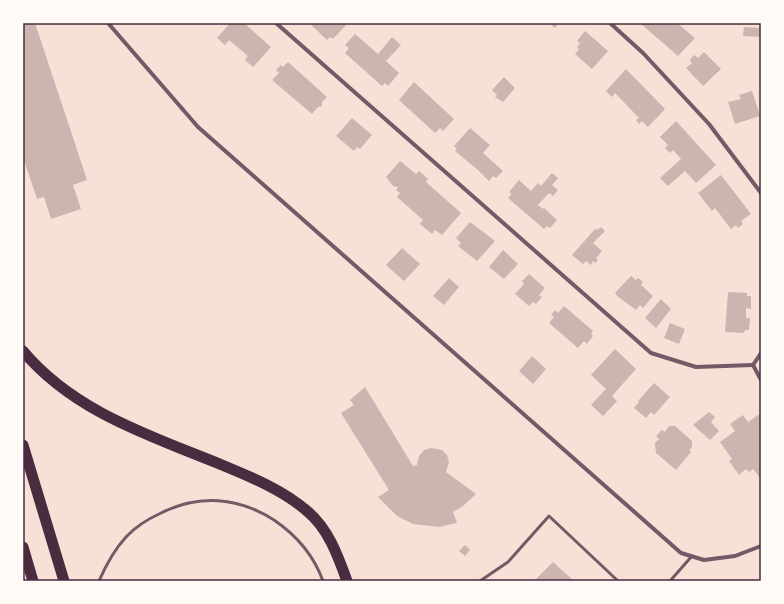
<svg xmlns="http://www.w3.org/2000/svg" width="784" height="604" font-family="Helvetica,sans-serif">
  <rect width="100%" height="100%" fill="#f7e1d7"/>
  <g fill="#ccb4b1">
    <polygon points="23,23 35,23 87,180 73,185 81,209 51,219 44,197 37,199 23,157"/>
    <polygon points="230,23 244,23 271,47 253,67 245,60 248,56 229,40 225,45 217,38"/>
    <polygon points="309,23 344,23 346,25 333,39 330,37 327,40"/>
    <polygon points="549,23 559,23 555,28"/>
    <polygon points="640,23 677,23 695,38 678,56"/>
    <polygon points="744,27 761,28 761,37 743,36"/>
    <polygon points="585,31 608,51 592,69 575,54 579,49 577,47 580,43 577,41"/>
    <polygon points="355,34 378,54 392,37 401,45 386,61 399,73 388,86 385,83 382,86 345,53 349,48 345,45"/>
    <polygon points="704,52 721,69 703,86 686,68 692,63 690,61 691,58 695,55 698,58"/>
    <polygon points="288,62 327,97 322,102 322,106 318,107 312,114 272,80 279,73 276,70 281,65 283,67"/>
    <polygon points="626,69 665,109 648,127 642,121 639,124 636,120 639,118 615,93 612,97 606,91"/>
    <polygon points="504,77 515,88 503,102 495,97 497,95 492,90"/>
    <polygon points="414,82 454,119 443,131 440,128 435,133 399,100"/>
    <polygon points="752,91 760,116 735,124 728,102 741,99 739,95"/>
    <polygon points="352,118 372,135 360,149 357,147 354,151 336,136"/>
    <polygon points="676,121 716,165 696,183 685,171 668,186 660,178 681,159 673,150 670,153 665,148 668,145 660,137"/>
    <polygon points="470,128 490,145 483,153 503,171 496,178 493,176 489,181 479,171 455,151 457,149 454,146"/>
    <polygon points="400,161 416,174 419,171 428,179 426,182 461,213 442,235 435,230 432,234 420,224 423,220 397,197 400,193 396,190 398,187 393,186 386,177"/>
    <polygon points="552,173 558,178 552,185 558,190 553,196 549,193 538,205 543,209 544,208 557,220 550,228 547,226 544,229 508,198 512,194 509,192 519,180 531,191 538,183 541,186"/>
    <polygon points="721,175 751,214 741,221 743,224 738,228 736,225 731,229 715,208 712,211 698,193"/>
    <polygon points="470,222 495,241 477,261 458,246 461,243 456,238"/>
    <polygon points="601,227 605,231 593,243 602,251 596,258 598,260 595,263 593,261 591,265 586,261 583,264 572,255 595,229 597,230"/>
    <polygon points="402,248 420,264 404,281 386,265"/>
    <polygon points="503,250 518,264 504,279 489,267"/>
    <polygon points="529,274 545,288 539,295 542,297 536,304 533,302 529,306 515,294 524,284 522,281"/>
    <polygon points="631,276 636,280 638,278 643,282 641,285 653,296 643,308 640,305 636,310 617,296 615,293"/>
    <polygon points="449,278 459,287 444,305 433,296"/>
    <polygon points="728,292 747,293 747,296 751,296 751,309 746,308 746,318 750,318 749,330 745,330 744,333 725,332"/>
    <polygon points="661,299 671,309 656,328 645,318"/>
    <polygon points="564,306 593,331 591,334 593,336 587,344 584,341 578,348 549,323 554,317 551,315 555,310 558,313"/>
    <polygon points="670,323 685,329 679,344 664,338"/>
    <polygon points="615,349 636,369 612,396 617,401 603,416 591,405 606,389 591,375"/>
    <polygon points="532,356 546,369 533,384 519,371"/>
    <polygon points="654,383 670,397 654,415 651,412 646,418 634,408 639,402 638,401"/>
    <polygon points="365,387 413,466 417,465 419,456 424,450 431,448 442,450 447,455 449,462 446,472 476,494 463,506 453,512 457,523 439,527 413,524 397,516 378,497 389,490 341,413 354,405 350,400"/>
    <polygon points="709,412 715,417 711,422 719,431 710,440 693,425"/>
    <polygon points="761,413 761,479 753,469 749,472 746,469 739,475 729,461 732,459 720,442 735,431 730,424 743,415 748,422"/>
    <polygon points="669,426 675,426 692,441 692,447 689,450 691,452 676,470 656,453 655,443 659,439 656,436 662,430 665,432"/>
    <polygon points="465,545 470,550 465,556 459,551"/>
    <polygon points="553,562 574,581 534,581"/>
  </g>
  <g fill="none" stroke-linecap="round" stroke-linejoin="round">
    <g stroke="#755966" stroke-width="3">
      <path d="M99,581C106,565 114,550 126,537C136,526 148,519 161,513C199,494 238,497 274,520C296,535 314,556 323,581"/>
      <polyline points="480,581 508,562 549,516 618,581"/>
      <polyline points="670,581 692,556"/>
    </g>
    <g stroke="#755966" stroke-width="4">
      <polyline points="108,23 198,127 681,553 704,560 735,556 761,546"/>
      <polyline points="276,23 651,353 696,367 753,365"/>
      <polyline points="610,23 643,53 709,124 761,193"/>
      <polyline points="753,365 761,380"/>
      <polyline points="753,365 761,353"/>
    </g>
    <g stroke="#4a2c40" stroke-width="11">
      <path d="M23,351C74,412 151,436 222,465C251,477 283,490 307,511C328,528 338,556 347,581"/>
      <polyline points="23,445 64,581"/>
      <polyline points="23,547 33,581"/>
    </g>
  </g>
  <rect width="784" height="604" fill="none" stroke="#fffaf5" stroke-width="48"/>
  <rect x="24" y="24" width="736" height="556" fill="none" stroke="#4a2c40" stroke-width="1.5"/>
</svg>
